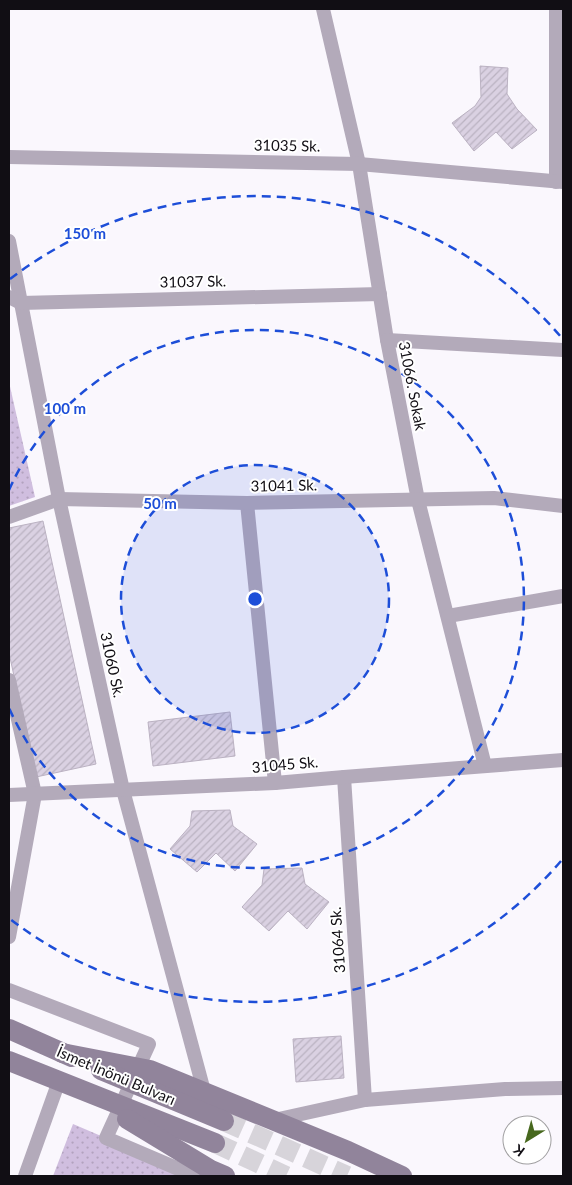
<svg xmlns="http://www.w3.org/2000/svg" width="572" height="1185" font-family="Lato,sans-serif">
  <defs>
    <pattern id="park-dots" width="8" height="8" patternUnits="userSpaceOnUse" patternTransform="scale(1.25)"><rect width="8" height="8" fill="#d0bedf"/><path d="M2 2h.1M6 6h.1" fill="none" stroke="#b2a2be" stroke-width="1.8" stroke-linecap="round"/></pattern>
    <pattern id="building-hatch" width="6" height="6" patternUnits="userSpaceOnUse" patternTransform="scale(1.25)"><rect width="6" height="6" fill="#dad1e2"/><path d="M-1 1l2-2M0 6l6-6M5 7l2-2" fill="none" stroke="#bab2c1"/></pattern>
  </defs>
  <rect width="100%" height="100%" fill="#faf7fd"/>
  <g fill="url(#park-dots)">
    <polygon points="9,382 35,497 9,506"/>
    <polygon points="73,1124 195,1176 53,1176"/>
  </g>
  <g fill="url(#building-hatch)" stroke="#bbb2c2">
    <polygon points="480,66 508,68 507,94 517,109 537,130 512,149 496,132 474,151 452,123 475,106 481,97"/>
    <polygon points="43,521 96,764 36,777 9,653 9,528"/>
    <polygon points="230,712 235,756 153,766 148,722"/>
    <polygon points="230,810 233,826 257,844 235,871 216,853 197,872 170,849 190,826 192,811"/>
    <polygon points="302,868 305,884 329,902 307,929 288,911 269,931 242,907 262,885 264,869"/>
    <polygon points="341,1036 344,1078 296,1082 293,1039"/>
  </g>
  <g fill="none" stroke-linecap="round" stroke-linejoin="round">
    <g stroke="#d7d4da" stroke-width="20" stroke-dasharray="20 10" stroke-linecap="butt">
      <polyline points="224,1121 347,1176"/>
      <polyline points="215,1143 286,1176"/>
    </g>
    <g stroke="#b3aaba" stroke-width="14">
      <polyline points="323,9 359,164 387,340 418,500 485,766"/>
      <polyline points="556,9 556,182"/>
      <polyline points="9,157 359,164 563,182"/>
      <polyline points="9,241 59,499 123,790 204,1091"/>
      <polyline points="9,297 21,303 380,294"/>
      <polyline points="387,340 563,350"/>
      <polyline points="247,503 275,783"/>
      <polyline points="9,517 59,499 247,503 494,498 563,506"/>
      <polyline points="448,616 563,596"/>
      <polyline points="9,680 35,794 9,937"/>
      <polyline points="344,777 365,1100"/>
      <polyline points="9,795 275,783 344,777 563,760"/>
      <polyline points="9,990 149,1044 106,1138 195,1176"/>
      <polyline points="274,1120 365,1100 505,1089 563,1088"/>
      <polyline points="25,1176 59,1081"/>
    </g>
    <g stroke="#91849b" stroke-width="20">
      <polyline points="9,1029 72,1057"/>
      <polyline points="62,1053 150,1070 348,1151 402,1176"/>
      <polyline points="9,1061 215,1143"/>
      <polyline points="101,1070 224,1121"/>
      <polyline points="127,1119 211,1170 225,1176"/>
    </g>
  </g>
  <circle cx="255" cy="599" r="134" fill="#1d4ed8" fill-opacity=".12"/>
  <g fill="none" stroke="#1d4ed8" stroke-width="2.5" stroke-dasharray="9 6">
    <circle cx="255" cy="599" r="134"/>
    <path d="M9 490A269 269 0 1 1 9 708"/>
    <path d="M561 861A403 403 0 0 1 10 919M10 279A403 403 0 0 1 561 337"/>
  </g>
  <g text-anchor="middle" stroke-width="4" stroke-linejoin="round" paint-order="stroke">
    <g font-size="15" fill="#110e14" stroke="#fff">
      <text transform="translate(287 146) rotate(1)" y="5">31035 Sk.</text>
      <text transform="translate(193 282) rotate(-1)" y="5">31037 Sk.</text>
      <text transform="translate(412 386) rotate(79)" y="5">31066. Sokak</text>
      <text transform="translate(284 486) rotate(-1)" y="5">31041 Sk.</text>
      <text transform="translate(112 665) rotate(78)" y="5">31060 Sk.</text>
      <text transform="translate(285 765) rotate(-5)" y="5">31045 Sk.</text>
      <text transform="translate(338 940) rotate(-94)" y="5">31064 Sk.</text>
      <text transform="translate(116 1076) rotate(23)" y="5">İsmet İnönü Bulvarı</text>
    </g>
  </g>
  <circle cx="255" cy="599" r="8" fill="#1d4ed8" stroke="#fff" stroke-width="2.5"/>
  <g font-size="15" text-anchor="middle" font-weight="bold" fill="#1d4ed8" stroke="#fff" stroke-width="4" stroke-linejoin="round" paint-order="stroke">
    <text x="85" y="239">150 m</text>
    <text x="65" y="414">100 m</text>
    <text x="160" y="509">50 m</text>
  </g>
  <rect width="572" height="1185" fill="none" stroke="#110e14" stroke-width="20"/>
  <g transform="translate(527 1140) rotate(217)"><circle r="24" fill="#ffffff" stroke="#a09fa1"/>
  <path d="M0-4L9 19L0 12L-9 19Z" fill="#47681e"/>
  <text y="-8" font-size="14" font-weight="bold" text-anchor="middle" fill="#110e14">K</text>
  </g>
</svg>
